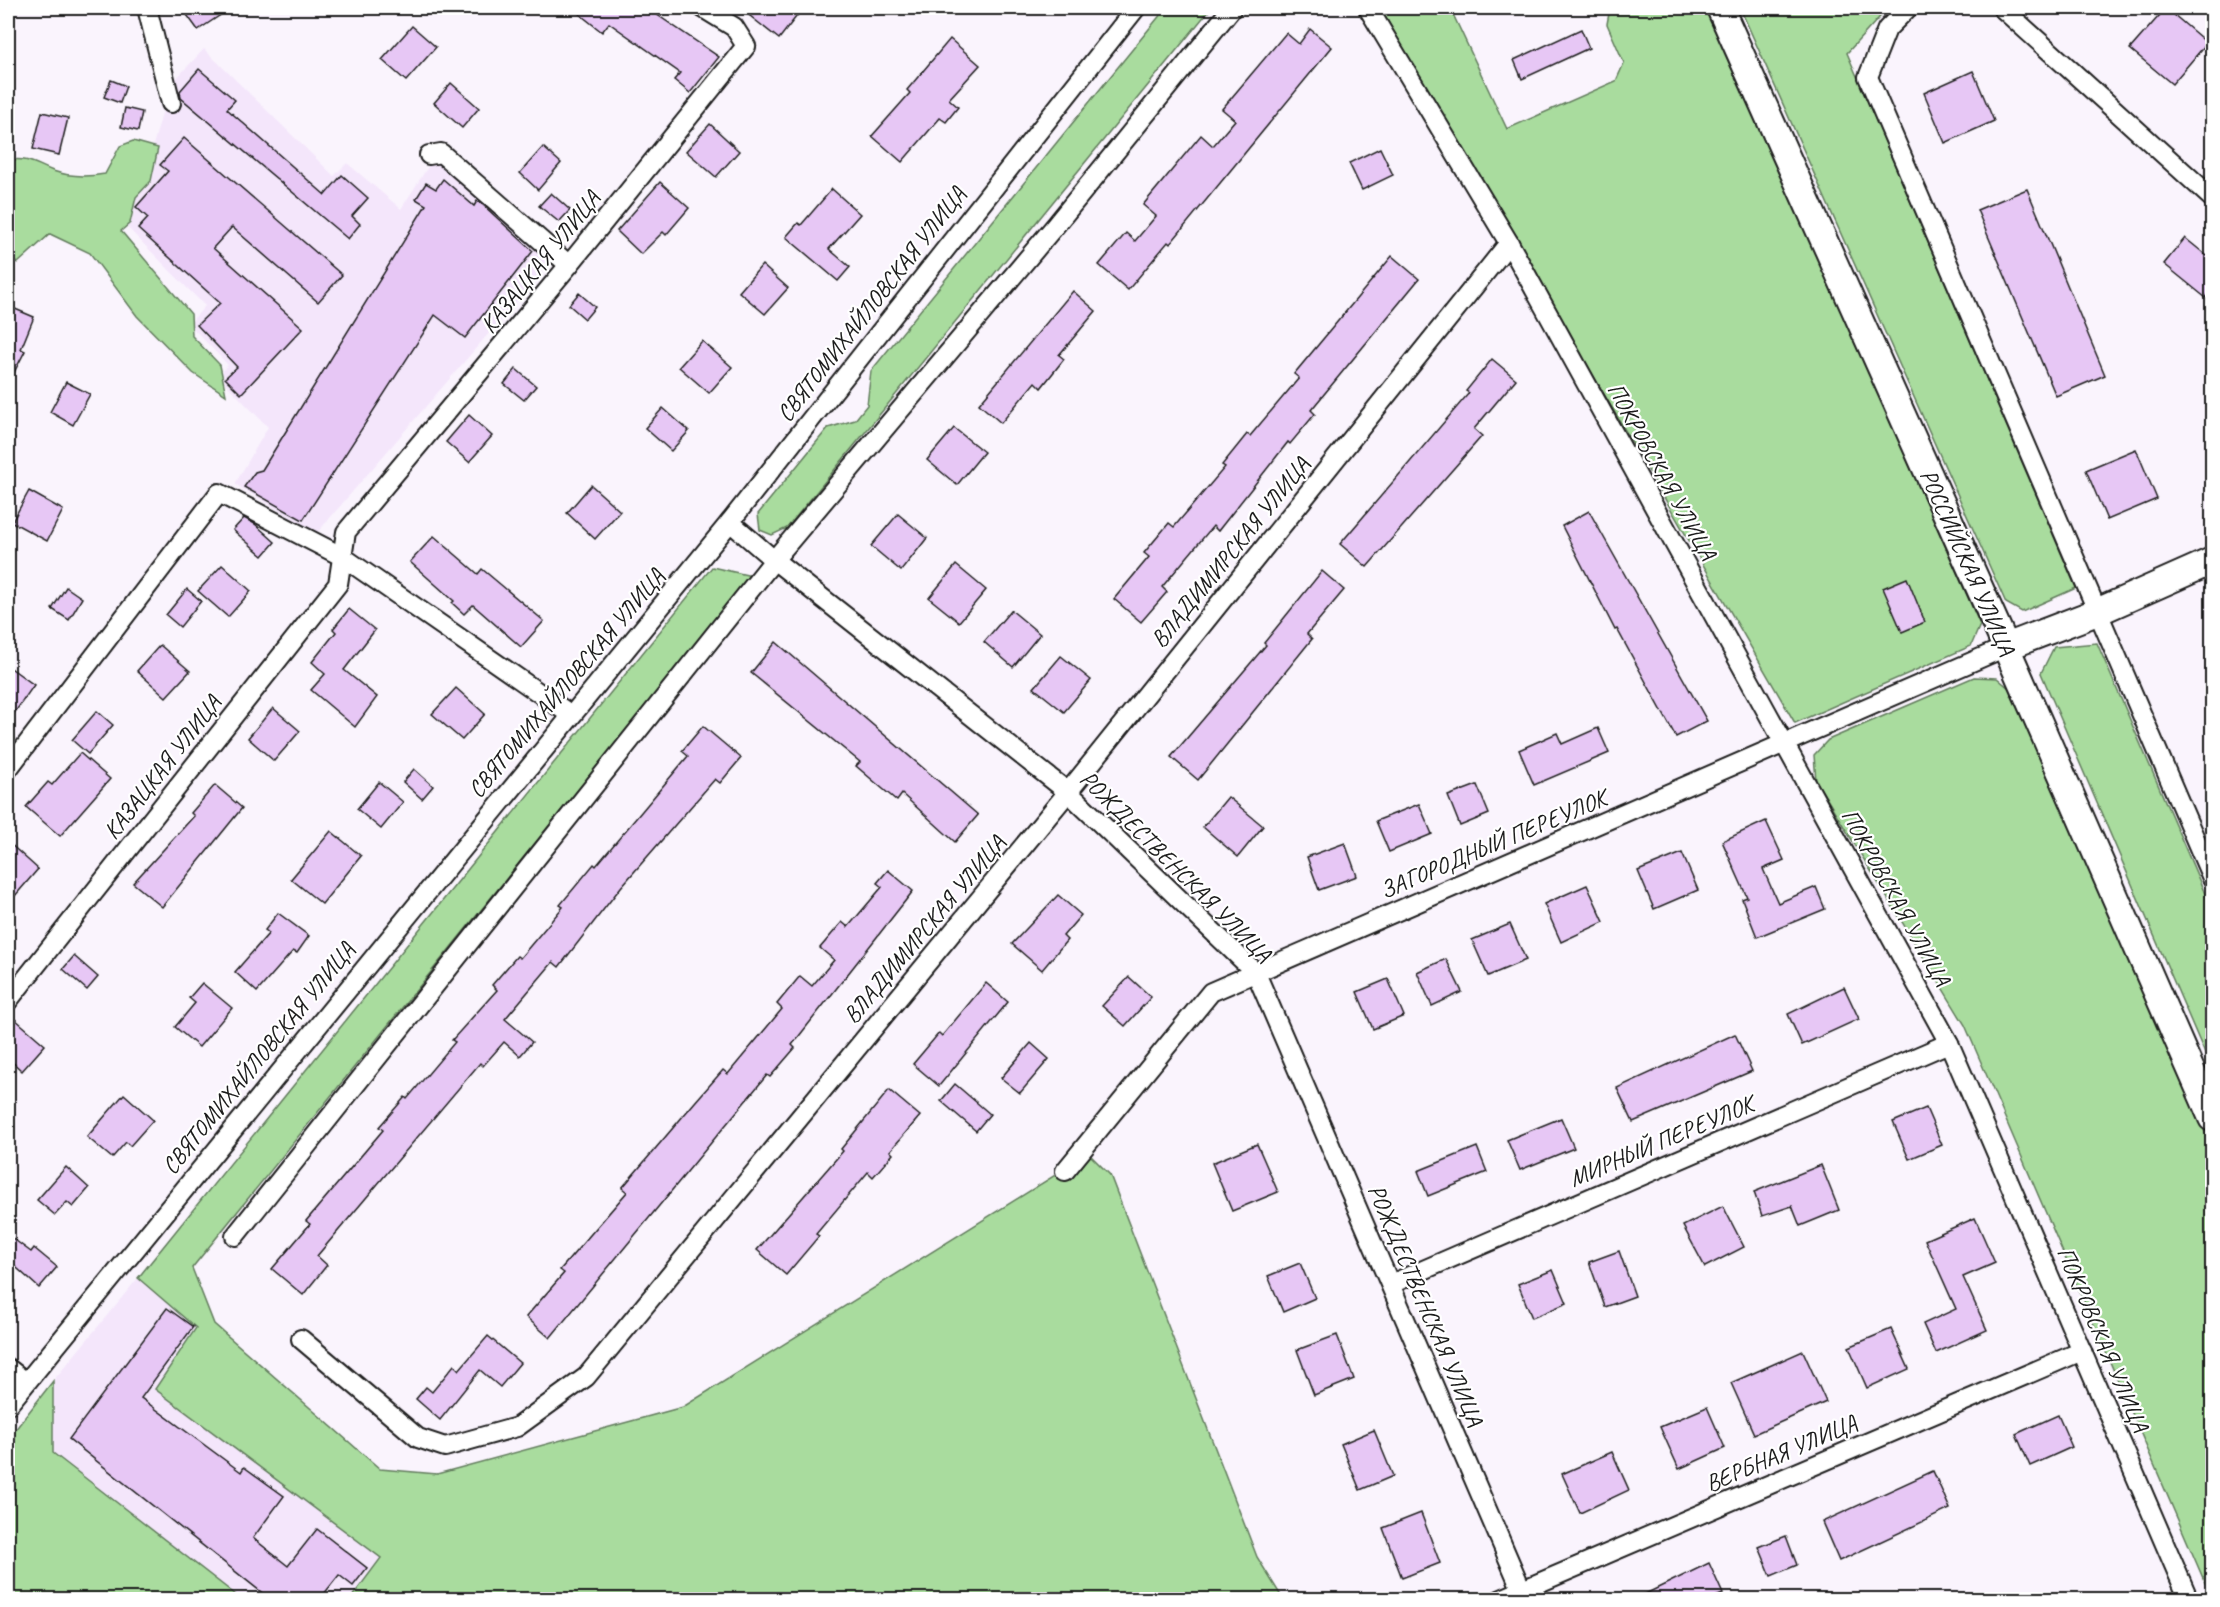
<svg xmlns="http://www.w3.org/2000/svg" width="2220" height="1607" font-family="Caveat,sans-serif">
  <rect width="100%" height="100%" fill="#faf4fd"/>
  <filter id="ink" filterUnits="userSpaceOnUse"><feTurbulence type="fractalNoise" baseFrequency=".0167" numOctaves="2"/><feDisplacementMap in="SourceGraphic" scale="12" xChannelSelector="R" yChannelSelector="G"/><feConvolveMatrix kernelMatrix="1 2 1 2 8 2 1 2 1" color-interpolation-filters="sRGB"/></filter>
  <g filter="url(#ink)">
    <g fill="#f4e6fb">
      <polygon points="204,49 334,176 347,163 401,209 433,159 443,160 551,261 317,533 235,484 268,427 218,376 228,365 189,324 205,306 119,219 150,156 170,85"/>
      <polygon points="138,1278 197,1328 155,1389 382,1558 352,1597 347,1599 241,1599 53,1453 53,1381"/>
    </g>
    <g fill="#a9dc9e" stroke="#627c5d" stroke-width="1.5">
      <polygon points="1166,8 1211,8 787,528 772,535 760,530 758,514 828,428 855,420 867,405 871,371"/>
      <polygon points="1380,8 1450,8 1507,129 1616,81 1624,63 1607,24 1610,8 1708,8 1980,625 1971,646 1795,723"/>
      <polygon points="1740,8 1888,8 1847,53 2076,588 2022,612 2006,603"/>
      <path d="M133,141L158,148L151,181L136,197L130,223L121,231L191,314L192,336L220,365L226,395L193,373L137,316L90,253L50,234L18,263L8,260V160C32,158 32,163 53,171C70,177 87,177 105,174L120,146Z"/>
      <polygon points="712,567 756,577 632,723 192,1268 214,1324 380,1469 437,1474 683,1407 1089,1154 1110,1175 1257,1557 1283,1599 347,1599 352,1597 381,1558 155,1389 196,1328 138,1278"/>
      <polygon points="2097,643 2212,910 2212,1070 2041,673 2054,647"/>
      <polygon points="1974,677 1997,678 2017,695 2212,1148 2212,1599 1965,1025 1816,781 1814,755 1828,740"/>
      <polygon points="53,1381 53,1453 241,1599 8,1599 8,1439"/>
    </g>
    <g fill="#e7c7f5" stroke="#1c1c1c" stroke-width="1.5">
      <polygon points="182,8 231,8 198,30"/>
      <polygon points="572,8 647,8 719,57 690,93 674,80 680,73 609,23 602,32"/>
      <polygon points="740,8 803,8 779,39"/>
      <polygon points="2166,8 2207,43 2172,84 2130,49"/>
      <polygon points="412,26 436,47 406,81 382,60"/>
      <polygon points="1310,29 1332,47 1170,244 1168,242 1128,290 1099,265 1126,233 1135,241 1156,216 1143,205 1201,135 1213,146 1235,120 1222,109 1286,33 1299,44"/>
      <polygon points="1581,29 1589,48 1522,79 1514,60"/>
      <polygon points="950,39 980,65 949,99 958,107 946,122 940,118 902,162 872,136 910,93 907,90"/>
      <polygon points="199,69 235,100 227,109 325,195 342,175 368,198 352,216 360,224 348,239 181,98 180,91"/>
      <polygon points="1973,71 1994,121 1945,143 1924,93"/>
      <polygon points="111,80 126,86 120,103 104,97"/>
      <polygon points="451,83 479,108 462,128 434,103"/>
      <polygon points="125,108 142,112 138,131 121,127"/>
      <polygon points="42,112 68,118 59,155 33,149"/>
      <polygon points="710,124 739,151 716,177 686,151"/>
      <polygon points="184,138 342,275 318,302 232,227 213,248 303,328 241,394 225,378 237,367 197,325 220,303 138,229 148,218 136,207 168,171 160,165"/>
      <polygon points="543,147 561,163 538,190 520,173"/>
      <polygon points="1380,148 1393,175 1362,190 1349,163"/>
      <polygon points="443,179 474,206 477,201 482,204 533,251 465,338 435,315 303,520 244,487 255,472 262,470 426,205 416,199 426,183 436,189"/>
      <polygon points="660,182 689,208 666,235 663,232 641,254 617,231"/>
      <polygon points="832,189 860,214 829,249 850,267 838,281 786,237 798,223 801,225"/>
      <polygon points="2027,189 2105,375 2056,396 1977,210"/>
      <polygon points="551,193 570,210 559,222 539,206"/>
      <polygon points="2185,238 2212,260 2212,289 2206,298 2164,264"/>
      <polygon points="1392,256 1419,279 1311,410 1315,414 1290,444 1288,442 1218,531 1213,526 1162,587 1167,592 1141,622 1114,599 1149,557 1144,553 1169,523 1174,527 1225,467 1222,465 1247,434 1250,436 1299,378 1294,374"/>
      <polygon points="762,265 788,288 765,314 739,292"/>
      <polygon points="1073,291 1096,311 1059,355 1064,359 1041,388 1035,382 1001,423 979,404"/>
      <polygon points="579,293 595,307 585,319 569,305"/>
      <polygon points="8,306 34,317 21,349 25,351 8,384"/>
      <polygon points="702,341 732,367 709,393 679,367"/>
      <polygon points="1492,359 1516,379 1474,429 1482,436 1367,567 1340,544 1469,393 1466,391"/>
      <polygon points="516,369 536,386 524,400 504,384"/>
      <polygon points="66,382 90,394 73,425 50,412"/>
      <polygon points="663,408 689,431 671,451 645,428"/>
      <polygon points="469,415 492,436 469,462 446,442"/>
      <polygon points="954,428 984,452 957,485 927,460"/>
      <polygon points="2136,449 2157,499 2107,520 2086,470"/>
      <polygon points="591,485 620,511 595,539 567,513"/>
      <polygon points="29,491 63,510 47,541 12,522"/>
      <polygon points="1589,511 1707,721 1676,737 1617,629 1615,630 1562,526"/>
      <polygon points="898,514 927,538 901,571 871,546"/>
      <polygon points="244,518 255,524 275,542 263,556 233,530"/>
      <polygon points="434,536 478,574 482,569 544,621 521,647 473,605 464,614 452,603 454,601 410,562"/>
      <polygon points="222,565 251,591 228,617 198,591"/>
      <polygon points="956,565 986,590 959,622 929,598"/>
      <polygon points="1322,571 1344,590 1307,634 1312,639 1198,780 1171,757 1266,645 1264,643"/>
      <polygon points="1907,578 1925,622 1902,632 1883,588"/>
      <polygon points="66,587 82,598 69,620 52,609"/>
      <polygon points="187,589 201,601 180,627 166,615"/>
      <polygon points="349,609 375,630 344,670 377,697 355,727 311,690 325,674 312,662 336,632 333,629"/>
      <polygon points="1011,610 1040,634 1013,667 984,642"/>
      <polygon points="776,642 978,815 955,842 902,794 897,801 856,766 860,762 751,673"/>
      <polygon points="160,645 190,671 166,697 137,671"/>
      <polygon points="1061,656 1091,680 1064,712 1034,688"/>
      <polygon points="8,666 34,685 8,722"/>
      <polygon points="456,688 485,714 462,740 432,714"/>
      <polygon points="273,708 300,731 274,761 248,738"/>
      <polygon points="97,711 113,725 88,754 72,740"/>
      <polygon points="703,726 741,758 720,783 715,779 621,887 559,967 553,962 505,1019 532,1042 520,1056 504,1042 483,1066 480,1063 317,1256 327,1265 303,1295 272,1269 310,1224 306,1221 383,1130 379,1127 405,1097 407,1099 455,1042 452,1040 497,990 492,985 517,956 520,958 563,907 560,905 594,864 596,866 688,756 682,751"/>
      <polygon points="1598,728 1609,753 1534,785 1519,750 1557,733 1562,744"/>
      <polygon points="80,753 110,779 60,836 26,807 48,782 52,785"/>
      <polygon points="414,769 433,786 422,799 403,782"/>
      <polygon points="379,782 403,802 381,829 357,809"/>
      <polygon points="215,785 242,808 162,907 133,883 194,816 191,813"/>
      <polygon points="1477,785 1489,814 1460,826 1448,796"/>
      <polygon points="1228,797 1263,826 1238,857 1203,827"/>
      <polygon points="1419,804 1432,834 1389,852 1376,821"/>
      <polygon points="1766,821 1784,860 1763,869 1778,903 1816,887 1825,909 1757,937 1742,899 1747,897 1722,841"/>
      <polygon points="331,831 361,856 322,904 291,879"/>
      <polygon points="8,842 38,869 8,904"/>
      <polygon points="1345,843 1357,876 1319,890 1307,857"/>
      <polygon points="1682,853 1698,890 1654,909 1638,871"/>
      <polygon points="888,870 913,891 792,1045 795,1048 770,1077 767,1075 550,1338 526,1317 564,1273 560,1270 627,1192 622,1188 695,1102 723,1070 728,1074 782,1009 777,1004 800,976 812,986 834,960 820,948 842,922 848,927 882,887 877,883"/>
      <polygon points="1587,885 1604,922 1561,942 1544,904"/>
      <polygon points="1058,895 1081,915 1063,936 1067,940 1042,970 1012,944"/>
      <polygon points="278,913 309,936 297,953 293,951 257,992 235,972 269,933 265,930"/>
      <polygon points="1510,924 1526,960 1488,976 1472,940"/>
      <polygon points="74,956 98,977 87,990 63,969"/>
      <polygon points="1446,959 1462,992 1432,1006 1417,972"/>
      <polygon points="1129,977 1151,997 1125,1026 1102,1006"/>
      <polygon points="1388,979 1404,1016 1373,1029 1357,992"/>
      <polygon points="202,983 232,1008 199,1047 175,1027 195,1003 189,998"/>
      <polygon points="986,983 1008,1002 939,1086 913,1064 939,1033 942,1036"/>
      <polygon points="1844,987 1859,1019 1802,1045 1788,1014"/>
      <polygon points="15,1019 45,1045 22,1071 8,1058 8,1028"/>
      <polygon points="1735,1034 1752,1071 1633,1122 1617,1088"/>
      <polygon points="1031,1043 1049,1059 1020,1093 1001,1078"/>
      <polygon points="955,1084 990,1114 976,1131 941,1101"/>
      <polygon points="889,1090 920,1116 890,1151 893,1154 873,1177 868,1172 816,1234 819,1236 786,1275 757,1250 843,1151 841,1149"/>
      <polygon points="124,1094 153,1120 130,1146 126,1142 112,1158 87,1137"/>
      <polygon points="1926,1108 1942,1145 1909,1159 1893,1122"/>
      <polygon points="1561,1118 1574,1148 1520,1170 1507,1140"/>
      <polygon points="1257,1144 1278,1192 1232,1211 1212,1163"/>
      <polygon points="1477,1147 1487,1172 1428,1196 1418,1171"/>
      <polygon points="1821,1165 1839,1210 1800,1226 1792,1206 1762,1216 1754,1192"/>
      <polygon points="66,1167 89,1188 73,1207 67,1202 55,1215 37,1200"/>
      <polygon points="1723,1206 1744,1247 1705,1267 1683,1226"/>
      <polygon points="1975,1218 1995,1263 1963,1277 1987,1330 1936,1353 1923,1324 1956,1309 1925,1240"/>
      <polygon points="8,1235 31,1252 34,1248 57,1267 39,1288 8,1260"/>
      <polygon points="1619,1251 1635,1296 1605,1307 1589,1262"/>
      <polygon points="1300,1263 1315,1298 1283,1312 1268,1276"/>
      <polygon points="1553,1270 1567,1303 1532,1318 1518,1284"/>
      <polygon points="167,1308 193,1327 141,1398 241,1472 244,1467 284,1496 253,1538 288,1566 317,1529 367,1568 353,1586 339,1575 320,1599 270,1599 69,1439"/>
      <polygon points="1891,1329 1909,1369 1867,1388 1849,1347"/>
      <polygon points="1337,1335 1354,1379 1314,1395 1297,1350"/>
      <polygon points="488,1336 520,1363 500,1387 480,1370 440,1420 416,1399 426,1387 432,1392 454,1365 459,1370"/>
      <polygon points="1803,1351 1826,1402 1754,1434 1731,1383"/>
      <polygon points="1707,1407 1725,1448 1679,1469 1660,1427"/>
      <polygon points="2058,1415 2072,1447 2030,1466 2016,1434"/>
      <polygon points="1374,1430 1393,1476 1360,1490 1341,1444"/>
      <polygon points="1612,1452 1629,1490 1580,1513 1562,1474"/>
      <polygon points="1933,1471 1950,1509 1839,1561 1822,1522"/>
      <polygon points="1421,1513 1440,1563 1402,1578 1383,1528"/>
      <polygon points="1786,1536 1797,1565 1771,1576 1759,1547"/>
      <polygon points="1709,1563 1723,1594 1710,1599 1635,1599"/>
    </g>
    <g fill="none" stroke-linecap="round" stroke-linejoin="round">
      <defs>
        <g id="street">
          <polyline points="147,8 171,103"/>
          <polyline points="1368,8 1509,243 1949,1043 2189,1600"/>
          <polyline points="1908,8 1887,29 1868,77 2212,878"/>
          <polyline points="2002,8 2212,198"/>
          <polyline points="429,155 441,153 569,265"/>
          <polyline points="730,522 774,560 1068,792 1256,973 1526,1600"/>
          <polyline points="8,769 219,493 343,557 571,715"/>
          <polyline points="8,1001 338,584 346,532 569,265 746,46 734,27 703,8"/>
          <polyline points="1065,1171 1211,992 2006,647"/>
          <polyline points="235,1236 774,560 1055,226 1232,8"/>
          <polyline points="1391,1284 1949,1043"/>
          <polyline points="301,1339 418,1438 445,1447 517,1427 586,1377 1068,792 1509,243"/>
          <polyline points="8,1368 26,1382"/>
          <polyline points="8,1405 730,522 1136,8"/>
          <polyline points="1499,1600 2082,1351"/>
        </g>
        <g id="secondary">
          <polyline points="1720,8 2006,647 2212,1118"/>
          <polyline points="2006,647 2097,612 2212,561"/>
        </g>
      </defs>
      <use href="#street" stroke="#1c1c1c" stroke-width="22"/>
      <use href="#secondary" stroke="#1c1c1c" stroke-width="30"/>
      <use href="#street" stroke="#fff" stroke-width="18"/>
      <use href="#secondary" stroke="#fff" stroke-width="26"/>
    </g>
  </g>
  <g text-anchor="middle" stroke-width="4.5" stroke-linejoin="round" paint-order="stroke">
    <g font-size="24" fill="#1c1c1c" stroke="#fff">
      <text transform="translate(540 262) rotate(-51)" y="8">КАЗАЦКАЯ УЛИЦА</text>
      <text transform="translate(871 304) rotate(-52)" y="8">СВЯТОМИХАЙЛОВСКАЯ УЛИЦА</text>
      <text transform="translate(1662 471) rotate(61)" y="8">ПОКРОВСКАЯ УЛИЦА</text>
      <text transform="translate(1230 552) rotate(-51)" y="8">ВЛАДИМИРСКАЯ УЛИЦА</text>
      <text transform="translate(1968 562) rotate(66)" y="8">РОССИЙСКАЯ УЛИЦА</text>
      <text transform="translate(566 683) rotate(-50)" y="8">СВЯТОМИХАЙЛОВСКАЯ УЛИЦА</text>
      <text transform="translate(162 767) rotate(-52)" y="8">КАЗАЦКАЯ УЛИЦА</text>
      <text transform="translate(1493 844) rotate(-23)" y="8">ЗАГОРОДНЫЙ ПЕРЕУЛОК</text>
      <text transform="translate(1176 866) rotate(45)" y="8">РОЖДЕСТВЕНСКАЯ УЛИЦА</text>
      <text transform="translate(1896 897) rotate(61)" y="8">ПОКРОВСКАЯ УЛИЦА</text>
      <text transform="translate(924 929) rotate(-50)" y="8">ВЛАДИМИРСКАЯ УЛИЦА</text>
      <text transform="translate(258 1058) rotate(-51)" y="8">СВЯТОМИХАЙЛОВСКАЯ УЛИЦА</text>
      <text transform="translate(1661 1141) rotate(-23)" y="8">МИРНЫЙ ПЕРЕУЛОК</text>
      <text transform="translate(1426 1305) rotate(67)" y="8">РОЖДЕСТВЕНСКАЯ УЛИЦА</text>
      <text transform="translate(2103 1339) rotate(67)" y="8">ПОКРОВСКАЯ УЛИЦА</text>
      <text transform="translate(1781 1453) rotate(-23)" y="8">ВЕРБНАЯ УЛИЦА</text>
    </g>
  </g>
  <rect width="2220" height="1607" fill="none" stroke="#fff" stroke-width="30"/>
  <rect x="15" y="15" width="2190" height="1577" fill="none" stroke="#1c1c1c" stroke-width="2" filter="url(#ink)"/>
</svg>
